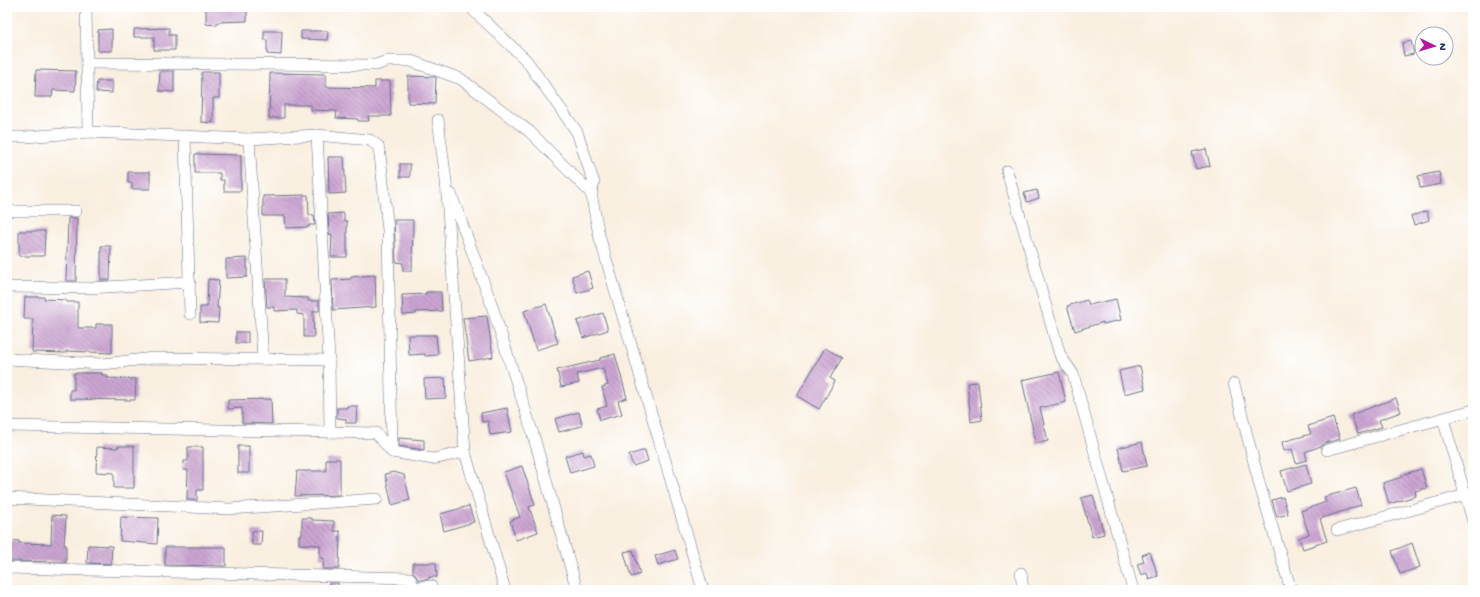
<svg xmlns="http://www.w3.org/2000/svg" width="1480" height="597" font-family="'Gochi Hand',sans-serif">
  <defs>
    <pattern id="building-back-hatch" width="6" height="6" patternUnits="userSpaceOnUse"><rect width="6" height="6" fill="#cca5d2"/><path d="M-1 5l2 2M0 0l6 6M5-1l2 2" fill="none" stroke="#a587ae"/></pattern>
  </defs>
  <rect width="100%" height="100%" fill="#fff"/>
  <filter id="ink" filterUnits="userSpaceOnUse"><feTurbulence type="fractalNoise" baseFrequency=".025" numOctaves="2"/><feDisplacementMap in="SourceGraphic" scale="8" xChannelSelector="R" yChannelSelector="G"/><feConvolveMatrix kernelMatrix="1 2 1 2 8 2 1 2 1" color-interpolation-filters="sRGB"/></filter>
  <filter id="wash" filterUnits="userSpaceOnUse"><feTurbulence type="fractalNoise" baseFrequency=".012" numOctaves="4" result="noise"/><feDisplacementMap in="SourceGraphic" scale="16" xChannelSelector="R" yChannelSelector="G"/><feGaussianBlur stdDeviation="0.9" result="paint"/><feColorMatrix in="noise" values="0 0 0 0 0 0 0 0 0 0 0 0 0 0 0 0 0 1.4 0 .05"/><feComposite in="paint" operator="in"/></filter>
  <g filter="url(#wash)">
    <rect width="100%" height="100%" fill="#f9efe0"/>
    <g id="blocks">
      <g fill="url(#building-back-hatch)">
        <polygon points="206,7 247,7 247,21 218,22 217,25 206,24"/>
        <polygon points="169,28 169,35 175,35 175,50 154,50 154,37 134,37 134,29"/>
        <polygon points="112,29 112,51 98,51 98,30"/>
        <polygon points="264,31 282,31 281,55 267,54 267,40 264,40"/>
        <polygon points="301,31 328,31 327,40 301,39"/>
        <polygon points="1411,41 1414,54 1404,56 1402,43"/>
        <polygon points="36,70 76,71 75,91 53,90 52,97 35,97"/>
        <polygon points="160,71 174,71 174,92 159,91"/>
        <polygon points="202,72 219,72 219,98 213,98 213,123 201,122"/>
        <polygon points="270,73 326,74 326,87 375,88 375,81 390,81 391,116 368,116 369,121 358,121 358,119 336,118 337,111 311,110 311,105 284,105 284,118 269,118"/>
        <polygon points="408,76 436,77 435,104 408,103"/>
        <polygon points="97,81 112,81 112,93 96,92"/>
        <polygon points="1206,149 1210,166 1196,169 1192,152"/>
        <polygon points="195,154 241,155 241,191 224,191 224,180 220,180 220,173 195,173"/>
        <polygon points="328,157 344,157 346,193 329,194"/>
        <rect x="400" y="164" width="10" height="13"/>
        <polygon points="128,172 150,172 150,189 132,189 132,183 128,183"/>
        <polygon points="1439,172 1441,184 1420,188 1418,176"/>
        <polygon points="1037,190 1039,198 1027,202 1024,193"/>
        <polygon points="308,195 309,215 314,215 315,225 309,225 309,227 286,228 285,216 263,216 263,196"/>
        <polygon points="1427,211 1429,220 1414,225 1411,216"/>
        <polygon points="344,213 344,221 347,221 347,257 331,257 332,234 329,235 328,214"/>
        <polygon points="68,218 77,218 76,281 66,281"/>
        <polygon points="394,220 413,220 412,271 403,271 403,263 396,262"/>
        <polygon points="19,231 45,231 44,256 19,256"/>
        <polygon points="101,246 111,246 110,280 101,280"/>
        <polygon points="247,258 247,277 226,278 226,259"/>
        <polygon points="588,271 593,288 577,293 572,276"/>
        <polygon points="375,275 376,307 333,310 332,280 351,279 351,277"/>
        <polygon points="208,279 219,280 217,308 219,308 218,323 200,322 200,307 207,307"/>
        <polygon points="265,279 285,279 285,297 308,298 308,301 319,301 319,311 313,311 314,337 304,337 304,315 297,314 297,310 274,311 274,307 267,307"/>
        <polygon points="426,292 441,292 442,311 416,312 416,314 403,315 402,295 426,294"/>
        <polygon points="25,297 44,297 44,299 66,300 66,302 78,302 78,328 96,328 96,324 112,324 112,353 66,351 66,353 32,352 33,319 24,319"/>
        <polygon points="1116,299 1121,320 1103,324 1103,322 1075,331 1067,306 1087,300 1089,305"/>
        <polygon points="546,304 558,343 536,350 524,311"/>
        <polygon points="603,313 608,330 583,338 577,321"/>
        <polygon points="487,316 493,357 469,361 463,318"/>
        <rect x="236" y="332" width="12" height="11"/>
        <polygon points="408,335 436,335 438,355 425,356 425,354 409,355"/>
        <polygon points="825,348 842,358 830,378 835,381 819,409 797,396"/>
        <polygon points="615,354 627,398 618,401 622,414 600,420 597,409 607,406 602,387 608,385 603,368 577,374 579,383 561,387 557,370 600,360 600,358"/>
        <polygon points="1140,366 1145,389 1124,394 1119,371"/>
        <polygon points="1059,372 1066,402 1040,408 1048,441 1036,444 1022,380"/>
        <polygon points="74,373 102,373 102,375 107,375 107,378 136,379 135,400 70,399 70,390 74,390"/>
        <polygon points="445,378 446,398 425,399 424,379"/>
        <polygon points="978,382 982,420 971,422 967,383"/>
        <polygon points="1396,398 1401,412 1379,420 1382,427 1358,434 1351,415"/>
        <polygon points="271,399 272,424 242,423 242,408 228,409 228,400"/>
        <polygon points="347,406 357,406 356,423 346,423 346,419 337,418 337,408 347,408"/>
        <polygon points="507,408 512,432 490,435 488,421 482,422 481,413"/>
        <polygon points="579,412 582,426 559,432 555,419"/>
        <polygon points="1333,418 1340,439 1325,443 1321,446 1305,452 1307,460 1296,463 1292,449 1284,451 1282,442 1311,434 1308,426"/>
        <polygon points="399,438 424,440 424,450 399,446"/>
        <polygon points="1142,442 1147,466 1123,471 1118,448"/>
        <polygon points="118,446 134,446 134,488 114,488 114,473 96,472 97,447 118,448"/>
        <rect x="238" y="446" width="11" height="27"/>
        <polygon points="188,447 203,447 203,490 197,490 197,500 187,500 188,470 183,470 184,461 188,461"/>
        <polygon points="645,450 648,461 633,466 629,455"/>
        <polygon points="583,451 584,456 591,454 594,466 570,473 565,456"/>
        <polygon points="326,459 340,459 340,495 295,496 297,471 326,471"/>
        <polygon points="1306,464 1311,484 1287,491 1281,471"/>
        <polygon points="522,466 535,505 529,507 538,532 516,540 510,521 520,517 504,472"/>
        <polygon points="1421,469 1427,488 1415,491 1416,496 1389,504 1383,483 1402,477 1401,475"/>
        <polygon points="394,472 404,475 410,500 392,505 385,474"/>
        <polygon points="1356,488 1361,505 1320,519 1327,541 1303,549 1299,538 1309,534 1301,511 1326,502 1324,497"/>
        <polygon points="1093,495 1104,534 1092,537 1081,498"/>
        <polygon points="1283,497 1288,514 1277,517 1272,500"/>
        <polygon points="469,506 474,522 444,531 440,514"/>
        <polygon points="52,515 66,516 64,545 66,545 66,562 7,561 7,540 19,541 19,543 51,544"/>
        <polygon points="121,517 158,518 157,544 120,541"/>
        <polygon points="302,518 312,518 312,520 334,521 334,531 340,531 339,569 323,569 324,558 320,558 320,545 299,544 299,535 302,535"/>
        <polygon points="252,531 262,531 261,545 252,545"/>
        <polygon points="1412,543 1420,567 1400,574 1392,551"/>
        <polygon points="88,545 112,546 111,564 87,563"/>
        <polygon points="165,547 226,547 226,566 165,565"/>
        <polygon points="633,550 640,574 631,577 624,552"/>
        <polygon points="675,550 678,559 658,565 655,556"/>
        <polygon points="1150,552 1158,576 1149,579 1147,573 1141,575 1137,564 1144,562 1142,555"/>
        <polygon points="413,563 436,563 437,577 429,577 429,579 419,580 413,572"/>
        <rect x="329" y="583" width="9" height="7"/>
      </g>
    </g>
  </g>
  <g filter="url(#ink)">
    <use href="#blocks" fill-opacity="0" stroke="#69728c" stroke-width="1"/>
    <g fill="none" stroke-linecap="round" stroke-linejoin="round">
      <defs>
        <g id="street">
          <polyline points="86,7 88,132"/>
          <polyline points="470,7 526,60 577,132 594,183 591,193"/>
          <polyline points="87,63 376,65 387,61 411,61 461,79 530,132 591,193 599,235 703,590"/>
          <polyline points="438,120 446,181 465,452 505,590"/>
          <polyline points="317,135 329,360 330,432"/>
          <polyline points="185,136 190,314"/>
          <polyline points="7,137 25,137 88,132 249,139 317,135 370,140 378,146 380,155 388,230 392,452"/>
          <polyline points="249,139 263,359"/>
          <polyline points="1007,171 1060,355 1073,374 1133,590"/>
          <polyline points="451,194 490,300 533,434 577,590"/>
          <polyline points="7,211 76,211"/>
          <polyline points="7,287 89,288 190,282"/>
          <polyline points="7,359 103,364 153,358 329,360"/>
          <polyline points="1234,384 1260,486 1291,590"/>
          <polyline points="1443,419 1473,521"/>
          <polyline points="7,426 376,433 392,452 433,459 465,452"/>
          <polyline points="1327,450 1473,410"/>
          <polyline points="7,498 229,509 377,499"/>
          <polyline points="1337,530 1473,493"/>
          <polyline points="7,568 410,578 414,588 431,586 431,590"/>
          <polyline points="1021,573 1023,590"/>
        </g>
      </defs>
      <use href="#street" stroke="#69728c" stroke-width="12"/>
      <use href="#street" stroke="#fff" stroke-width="11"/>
    </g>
  </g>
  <rect width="1480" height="597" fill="none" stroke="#fff" stroke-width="24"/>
  <g transform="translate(1434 46) rotate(95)"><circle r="19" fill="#ffffff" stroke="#a4acbf"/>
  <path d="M0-3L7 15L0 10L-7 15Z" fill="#b5179e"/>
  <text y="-6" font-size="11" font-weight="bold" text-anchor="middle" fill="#1b2f5e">N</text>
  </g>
</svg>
